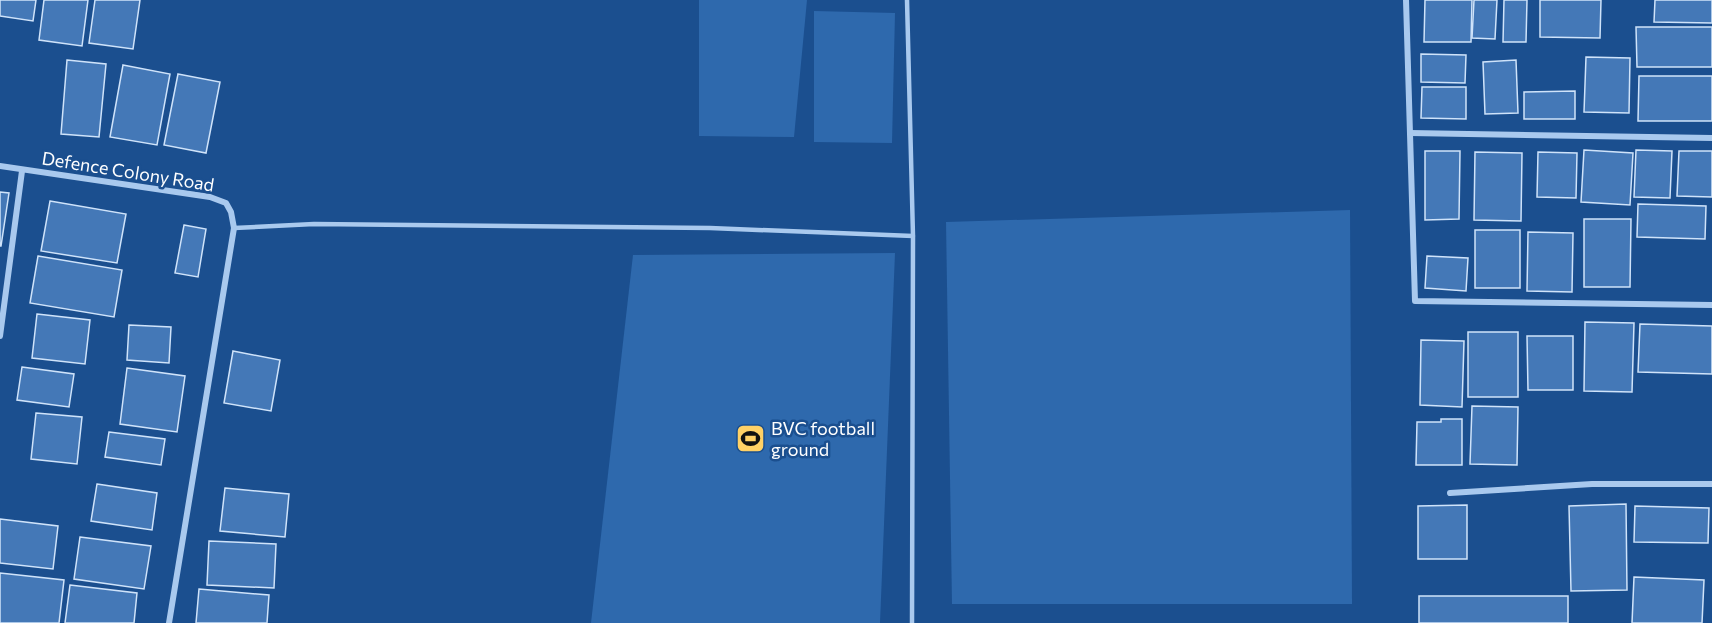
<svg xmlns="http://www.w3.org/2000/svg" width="1712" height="623" font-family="Commissioner,sans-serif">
  <rect width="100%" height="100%" fill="#1b4f8f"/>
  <g fill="#2e69ad">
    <polygon points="699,0 807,0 794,137 699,136"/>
    <polygon points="814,11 895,13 892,143 814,142"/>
    <polygon points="1350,210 1352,604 952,604 946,222"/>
    <polygon points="895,253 880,623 591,623 633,255"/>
  </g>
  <g fill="#4478b7" stroke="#cfe3fa" stroke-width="1.5">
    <polygon points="0,0 36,0 33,21 0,16"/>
    <polygon points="44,0 88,0 82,46 39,40"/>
    <polygon points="95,0 140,0 133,49 89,43"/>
    <polygon points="1425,0 1472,0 1471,42 1424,42"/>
    <polygon points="1474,0 1497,0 1495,39 1472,38"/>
    <polygon points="1504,0 1527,0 1526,42 1503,42"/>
    <polygon points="1540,0 1601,0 1600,38 1540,37"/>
    <polygon points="1655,0 1712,0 1712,23 1654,22"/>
    <polygon points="1636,27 1712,27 1712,67 1637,67"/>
    <polygon points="1421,54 1466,55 1465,83 1421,82"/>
    <polygon points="1586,57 1630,58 1629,113 1584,112"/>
    <polygon points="67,60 106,64 99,137 61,134"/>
    <polygon points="1516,60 1518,113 1485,114 1483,62"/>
    <polygon points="123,65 170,74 157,145 110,137"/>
    <polygon points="178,74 220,82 206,153 164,145"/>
    <polygon points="1639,76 1712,76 1712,121 1638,121"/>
    <polygon points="1422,87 1466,87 1466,119 1421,118"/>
    <polygon points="1575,91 1575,119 1524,119 1524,92"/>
    <polygon points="1584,150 1633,153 1630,205 1581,202"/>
    <polygon points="1636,150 1672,151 1670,198 1634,197"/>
    <polygon points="1425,151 1460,151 1459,219 1425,220"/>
    <polygon points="1679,151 1712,151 1712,197 1677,196"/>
    <polygon points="1475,152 1522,153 1521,221 1474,220"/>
    <polygon points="1538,152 1577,153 1576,198 1537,197"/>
    <polygon points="0,192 9,193 1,246 0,246"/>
    <polygon points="50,201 126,214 117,263 41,251"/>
    <polygon points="1638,204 1706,206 1705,239 1637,237"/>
    <polygon points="1584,219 1631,219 1630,287 1584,287"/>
    <polygon points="184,225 206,229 198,277 175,273"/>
    <rect x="1475" y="230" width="45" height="58"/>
    <polygon points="1528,232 1573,233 1572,292 1527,291"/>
    <polygon points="38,256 122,270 114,317 30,303"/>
    <polygon points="1427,256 1468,258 1466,291 1425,288"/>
    <polygon points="37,314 90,320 85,364 32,358"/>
    <polygon points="1585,322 1634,323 1632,392 1584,391"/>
    <polygon points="1640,324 1712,326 1712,374 1638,372"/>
    <polygon points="129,325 171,327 169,363 127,360"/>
    <rect x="1468" y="332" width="50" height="65"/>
    <polygon points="1527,336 1573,336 1573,390 1528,390"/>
    <polygon points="1421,340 1464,341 1462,407 1420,405"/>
    <polygon points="233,351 280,360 271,411 224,403"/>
    <polygon points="22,367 74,374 69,407 17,400"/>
    <polygon points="127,368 185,376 177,432 120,424"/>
    <polygon points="1472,406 1518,407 1517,465 1470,464"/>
    <polygon points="36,413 82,417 77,464 31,459"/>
    <polygon points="1441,419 1462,419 1462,465 1416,465 1417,422 1441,422"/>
    <polygon points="109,432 165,439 161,465 105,457"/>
    <polygon points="97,484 157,493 152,530 91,521"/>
    <polygon points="225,488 289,494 285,537 220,531"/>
    <polygon points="1626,504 1627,590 1571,591 1569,506"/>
    <polygon points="1467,505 1467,559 1418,559 1418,506"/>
    <polygon points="1635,506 1709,508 1708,543 1634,542"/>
    <polygon points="0,519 58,526 53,569 0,563"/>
    <polygon points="80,537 151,546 144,589 74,579"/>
    <polygon points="209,541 276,544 274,588 207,585"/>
    <polygon points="0,573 64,580 59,623 0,623"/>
    <polygon points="1634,577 1704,580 1702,623 1632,623"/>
    <polygon points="70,585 137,593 134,623 65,623"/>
    <polygon points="199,589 269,595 267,623 196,623"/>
    <rect x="1419" y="596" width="149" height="27"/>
  </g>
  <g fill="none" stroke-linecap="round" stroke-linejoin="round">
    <g stroke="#a9c9ee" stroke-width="4.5">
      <polyline points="907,0 913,236 912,623"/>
      <polyline points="234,228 314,224 710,228 913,236"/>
    </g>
    <g stroke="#a9c9ee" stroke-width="6">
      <polyline points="1406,0 1415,301 1712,305"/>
      <polyline points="1410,133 1712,138"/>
      <polyline points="0,166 210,197 226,203 231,212 234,228 169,623"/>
      <polyline points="0,336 22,171"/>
      <polyline points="1450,493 1592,484 1712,484"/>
    </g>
  </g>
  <defs>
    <symbol id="stadium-square" viewBox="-11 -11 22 22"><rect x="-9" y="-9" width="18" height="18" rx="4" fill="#ffd166" stroke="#1b4f8f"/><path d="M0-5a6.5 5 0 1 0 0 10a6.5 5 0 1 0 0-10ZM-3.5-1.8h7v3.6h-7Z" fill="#111"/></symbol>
  </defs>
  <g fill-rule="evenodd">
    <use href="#stadium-square" x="734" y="422" width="33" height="33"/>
  </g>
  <g text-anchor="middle" stroke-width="5" stroke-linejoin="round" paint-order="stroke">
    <g font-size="18" fill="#fff" stroke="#1b4f8f">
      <text transform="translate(128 172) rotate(9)" y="6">Defence Colony Road</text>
    </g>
    <g font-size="18" fill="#fff" stroke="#1b4f8f" text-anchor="start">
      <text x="771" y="435">BVC football<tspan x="771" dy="21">ground</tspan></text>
    </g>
  </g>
</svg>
